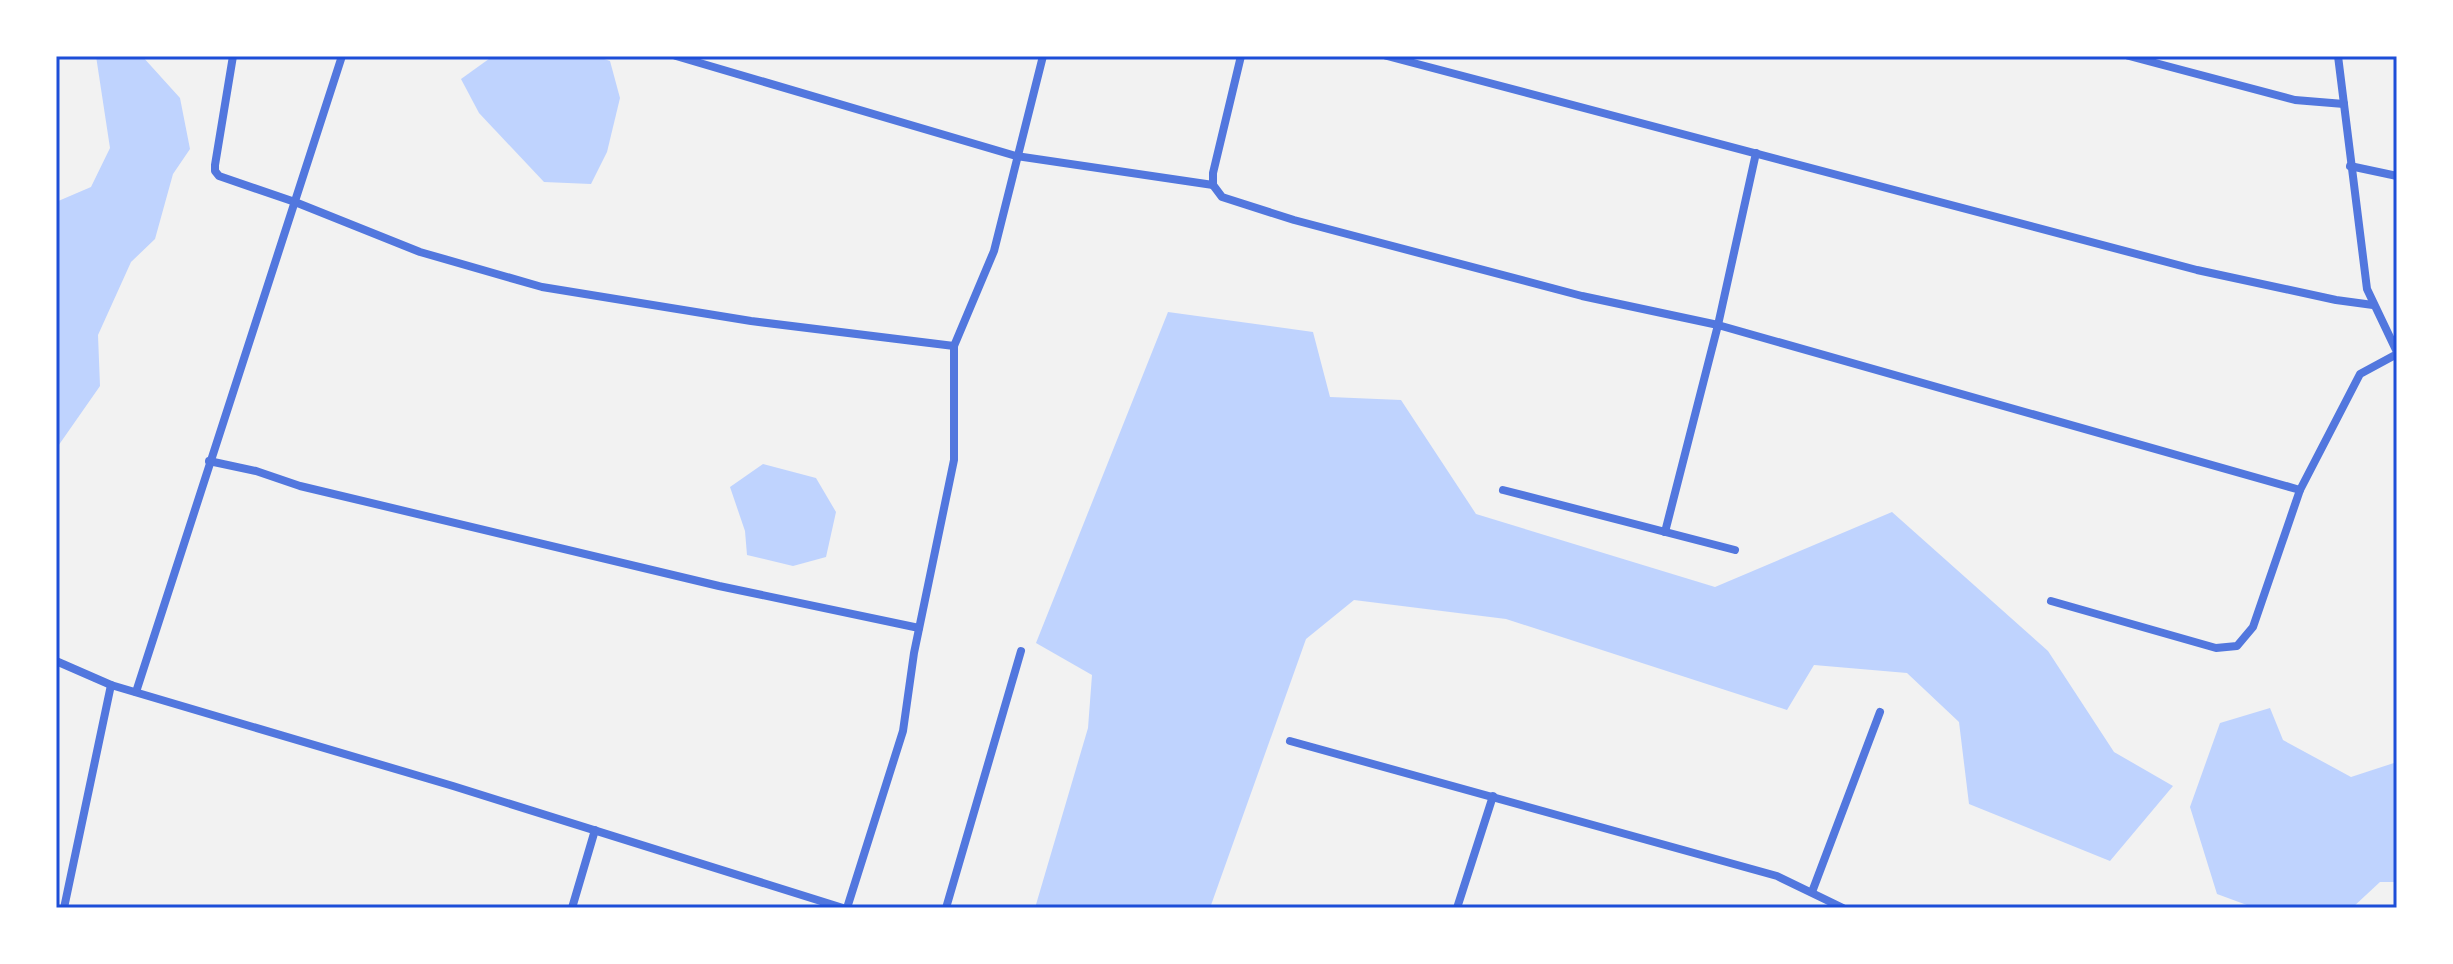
<svg xmlns="http://www.w3.org/2000/svg" width="2453" height="964" font-family="Rubik,sans-serif">
  <rect width="100%" height="100%" fill="#f2f2f2"/>
  <g fill="#bfd3fe">
    <polygon points="96,56 142,56 180,98 190,149 173,174 155,239 131,262 98,335 100,386 56,449 56,202 91,187 110,148"/>
    <polygon points="493,56 595,56 610,61 620,98 607,152 591,184 544,182 479,113 461,79"/>
    <polygon points="1168,312 1313,332 1330,397 1401,400 1476,514 1715,587 1892,512 2048,651 2114,752 2173,786 2110,861 1969,804 1959,722 1907,673 1814,665 1787,710 1506,619 1354,600 1306,639 1210,908 1035,908 1088,728 1092,675 1036,643"/>
    <polygon points="763,464 816,478 836,512 826,557 793,566 747,555 745,531 730,487"/>
    <polygon points="2270,708 2283,740 2351,777 2397,762 2397,882 2380,882 2352,908 2255,908 2217,894 2190,807 2220,723"/>
  </g>
  <g fill="none" stroke-linecap="round" stroke-linejoin="round">
    <g stroke="#5277de" stroke-width="8">
      <polyline points="233,56 215,165 215,171 219,176 295,202 420,252 542,287 751,321 954,346"/>
      <polyline points="676,56 1016,156 1213,185"/>
      <polyline points="1241,56 1213,173 1213,185 1222,197 1294,220 1582,296 1718,325 2300,490"/>
      <polyline points="1387,56 2197,270 2336,300 2373,305"/>
      <polyline points="2129,56 2295,100 2344,104"/>
      <polyline points="2338,56 2367,289 2397,352"/>
      <polyline points="2350,166 2397,176"/>
      <polyline points="209,461 256,471 300,486 719,586 919,628"/>
      <polyline points="1503,490 1735,550"/>
      <polyline points="1665,532 1718,325 1756,153"/>
      <polyline points="2051,601 2216,648 2237,646 2253,627 2300,490 2360,374 2397,354"/>
      <polyline points="56,661 111,685 453,786 843,908"/>
      <polyline points="136,692 342,56"/>
      <polyline points="1290,741 1777,876 1843,908"/>
      <polyline points="1812,892 1880,712"/>
      <polyline points="64,908 111,685"/>
      <polyline points="572,908 595,830"/>
      <polyline points="847,908 903,731 914,653 954,460 954,346 994,251 1043,56"/>
      <polyline points="946,908 1021,651"/>
      <polyline points="1457,908 1493,796"/>
    </g>
  </g>
  <rect width="2453" height="964" fill="none" stroke="#ffffff" stroke-width="116"/>
  <rect x="58" y="58" width="2337" height="848" fill="none" stroke="#1d4ed8" stroke-width="3"/>
</svg>
